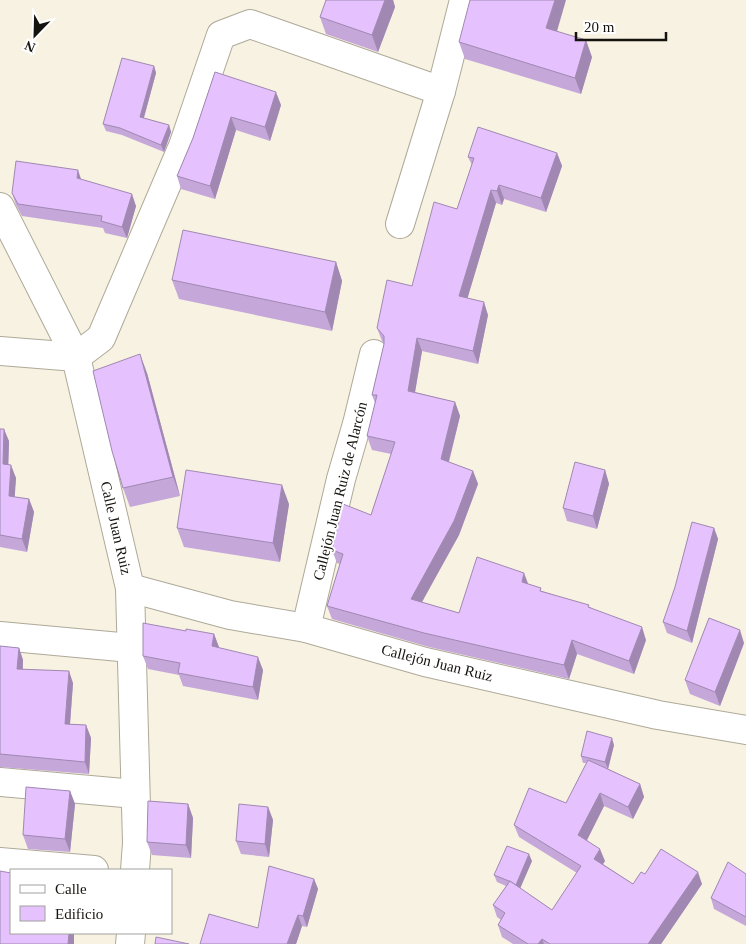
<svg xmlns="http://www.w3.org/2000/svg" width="746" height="944" font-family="'Times New Roman',serif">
  <rect width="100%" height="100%" fill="#f7f2e1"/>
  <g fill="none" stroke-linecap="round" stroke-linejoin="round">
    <defs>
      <g id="minor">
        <polyline points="0,207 76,357 130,588 137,843 135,870"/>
        <polyline points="400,224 441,91 464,0"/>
        <polyline points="0,351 76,357 101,338 183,146 221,35 250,24 441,91"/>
        <polyline points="130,588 230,615 306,628 425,662 658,715 746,730"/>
        <polyline points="306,628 341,479 357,424 374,354"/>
        <polyline points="0,636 131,648"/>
        <polyline points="0,782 135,794"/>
        <polyline points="0,862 94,870"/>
        <polyline points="130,944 131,933"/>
      </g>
    </defs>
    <use href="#minor" stroke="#aea999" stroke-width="30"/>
    <use href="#minor" stroke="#fff" stroke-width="28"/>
  </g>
  <g fill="#c5a7da">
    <polygon points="326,0 393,0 395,7 378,52 326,34 320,17"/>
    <polygon points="557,32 592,57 581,94 465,59 459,42"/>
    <polygon points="154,66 156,73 144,118 169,125 171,132 164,152 122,135 106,131 103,124"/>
    <polygon points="215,72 281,105 270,141 236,130 215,199 181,189 177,176 193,138"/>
    <polygon points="557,153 562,166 546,212 504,199 502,205 496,203 467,298 488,315 478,364 422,351 415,392 455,402 460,416 449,462 473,471 478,484 459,535 421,602 459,613 528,585 542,591 590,607 646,640 634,674 577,654 569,679 429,647 332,619 327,606 340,564 337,563 332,550 371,515 391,454 372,450 367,436 375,403 372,395 384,344 382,341 377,328 412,286 457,209 472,165 468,157"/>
    <polygon points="81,179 136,206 127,238 105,233 103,228 22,216 16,205 12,193"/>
    <polygon points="336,262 342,281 332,331 179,299 172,280"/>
    <polygon points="147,373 180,496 130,507 123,488"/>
    <polygon points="0,429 9,441 8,465 16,478 14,497 29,499 34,512 27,552 0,547"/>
    <polygon points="605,470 609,484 597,529 567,521 563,508"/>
    <polygon points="289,504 280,562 184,547 177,528"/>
    <polygon points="714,528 718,539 692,643 667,633 663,622"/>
    <polygon points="186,631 214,634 219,648 263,670 258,700 183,686 179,675 148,669 143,656"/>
    <polygon points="744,643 720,706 690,694 685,680"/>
    <polygon points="0,646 19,648 23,660 23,669 73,683 70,724 86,725 91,738 89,774 0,767"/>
    <polygon points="614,745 608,769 606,768 640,784 644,797 633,819 604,806 587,840 605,861 603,864 633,884 645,874 702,884 661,944 513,944 502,937 498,925 501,920 497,917 493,905 506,886 497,882 494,875 532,861 520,888 552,910 577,873 519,837 514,825 566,803 587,763 583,763 581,756"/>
    <polygon points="70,791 75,804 70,852 28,849 23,835"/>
    <polygon points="188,804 193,818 191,858 152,855 147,842"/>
    <polygon points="268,807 273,820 269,857 241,854 236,841"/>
    <polygon points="746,874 746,926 714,909 711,898"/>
    <polygon points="314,879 318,889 307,927 302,926 296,944 200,944 258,928"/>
  </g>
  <g fill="#a088b2">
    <polygon points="385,0 393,0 395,7 378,52 372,35"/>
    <polygon points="555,0 566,0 553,45 546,28"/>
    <polygon points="586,40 592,57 581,94 575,78"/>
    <polygon points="154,66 156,73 142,124 140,117"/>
    <polygon points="276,92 281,105 270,141 265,127"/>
    <polygon points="231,117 236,130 215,199 210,186"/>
    <polygon points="169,125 171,132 164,152 161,145"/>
    <polygon points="557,153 562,166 546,212 541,198"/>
    <polygon points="78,170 82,182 77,178"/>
    <polygon points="499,185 504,199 502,205 497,191"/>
    <polygon points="491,190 496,203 464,310 459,296"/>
    <polygon points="132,194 136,206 127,238 122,227"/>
    <polygon points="336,262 342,281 332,331 325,312"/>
    <polygon points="484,302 488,315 478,364 473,351"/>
    <polygon points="417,338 422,351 413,404 408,391"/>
    <polygon points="140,354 147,373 180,496 173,477"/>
    <polygon points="455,402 460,416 446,472 441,459"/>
    <polygon points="4,429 9,441 8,477 3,464"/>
    <polygon points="11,465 16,478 14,508 9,496"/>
    <polygon points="605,470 609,484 597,529 593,516"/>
    <polygon points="473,471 478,484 459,535 416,613 411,599"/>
    <polygon points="282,485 289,504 280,562 273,543"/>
    <polygon points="29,499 34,512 27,552 22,539"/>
    <polygon points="714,528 718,539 692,643 687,631"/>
    <polygon points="524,573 529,586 522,582"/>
    <polygon points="642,627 646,640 634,674 629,661"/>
    <polygon points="740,630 744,643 720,706 715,692"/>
    <polygon points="214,634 219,647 217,660 212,646"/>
    <polygon points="572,640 577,654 569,679 564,665"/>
    <polygon points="19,648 23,660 22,681 17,669"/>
    <polygon points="258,657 263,670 258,700 253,687"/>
    <polygon points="69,671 73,683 69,737 65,724"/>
    <polygon points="86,725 91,738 89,774 85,762"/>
    <polygon points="612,738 614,745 608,769 605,762"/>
    <polygon points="640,784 644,797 633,819 628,807"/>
    <polygon points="70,791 75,804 70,852 65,839"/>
    <polygon points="600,793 604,806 583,848 578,835"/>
    <polygon points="188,804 193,818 191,858 186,845"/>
    <polygon points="268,807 273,820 269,857 265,844"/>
    <polygon points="600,849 605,861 598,871 594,859"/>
    <polygon points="529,854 532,861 519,891 516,885"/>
    <polygon points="698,872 702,884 661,944 648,944"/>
    <polygon points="314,879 318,889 307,927 303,916"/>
    <polygon points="298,915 302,926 296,944 287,944"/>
    <polygon points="69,933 74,933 74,944 68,944"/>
    <polygon points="542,939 544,944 538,944"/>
  </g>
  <g fill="#e5c2fe" stroke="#a088b2">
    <polygon points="326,0 385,0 372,35 320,17"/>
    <polygon points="470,0 555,0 546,28 586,40 575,78 459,42"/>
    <polygon points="122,58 154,66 140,117 169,125 161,145 120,128 103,124"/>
    <polygon points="215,72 276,92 265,127 231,117 210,186 177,176 193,138"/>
    <polygon points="478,127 557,153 541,198 499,185 497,191 491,190 459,296 484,302 473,351 417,338 408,391 455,402 441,459 473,471 454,521 411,599 459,613 477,557 524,573 522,582 541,588 540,591 589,605 588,607 642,627 629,661 572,640 564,665 424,633 327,606 343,554 332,550 343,504 371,515 395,442 367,436 377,395 372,395 384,344 384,336 377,328 387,280 412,286 434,202 457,209 474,158 468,157"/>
    <polygon points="16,161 78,170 77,178 132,194 122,227 101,221 102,216 18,204 12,193"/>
    <polygon points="183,230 336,262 325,312 172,280"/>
    <polygon points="140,354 173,477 123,488 112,451 93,371"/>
    <polygon points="0,429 4,429 3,464 11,465 9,496 29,499 22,539 0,535"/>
    <polygon points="575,462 605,470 593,516 563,508"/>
    <polygon points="186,470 282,485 273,543 177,528"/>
    <polygon points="692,522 714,528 687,631 663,622 675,587"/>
    <polygon points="709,618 740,630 715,692 685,680"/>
    <polygon points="143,623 186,631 186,629 214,634 212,646 258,657 253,687 178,673 180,663 143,656"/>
    <polygon points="0,646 19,648 17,669 69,671 65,724 86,725 85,762 0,754"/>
    <polygon points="587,731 612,738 605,762 581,756"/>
    <polygon points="588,760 640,784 628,807 600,793 578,835 600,849 594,859 633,884 641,872 645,874 661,849 698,872 648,944 550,944 542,939 538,944 528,944 498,925 505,913 493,905 510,881 552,910 581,866 514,825 529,788 566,803"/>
    <polygon points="26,787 70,791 65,839 23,835"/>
    <polygon points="148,801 188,804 186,845 147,842"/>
    <polygon points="239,804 268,807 265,844 236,841"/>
    <polygon points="507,846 529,854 516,885 510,881 509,881 494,875"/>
    <polygon points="728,862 746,874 746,917 711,898"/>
    <polygon points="269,866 314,879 303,916 298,915 287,944 200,944 209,914 258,928"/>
    <polygon points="0,871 11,873 11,933 69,933 68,944 0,944"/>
    <polygon points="156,937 189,944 155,944"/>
  </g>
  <g text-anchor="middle" stroke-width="4" stroke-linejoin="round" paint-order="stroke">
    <g font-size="15" fill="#15130d" stroke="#fff">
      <text transform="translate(340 491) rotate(-76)" y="5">Callejón Juan Ruiz de Alarcón</text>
      <text transform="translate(116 528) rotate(77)" y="5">Calle Juan Ruiz</text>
      <text transform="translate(437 663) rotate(14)" y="5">Callejón Juan Ruiz</text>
    </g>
  </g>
  <rect x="10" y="869" width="162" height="65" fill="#ffffff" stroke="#a1a19e"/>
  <rect x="20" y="885" width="25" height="8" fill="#ffffff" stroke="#a1a19e"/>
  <text x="55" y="894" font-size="15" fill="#15130d">Calle</text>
  <rect x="20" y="906" width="25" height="15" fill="#e5c2fe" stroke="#a1a19e"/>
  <text x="55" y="919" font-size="15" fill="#15130d">Edificio</text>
  <g transform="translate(35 35) rotate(203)" stroke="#ffffff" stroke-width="4" paint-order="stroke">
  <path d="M0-4L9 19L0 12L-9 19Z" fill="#15130d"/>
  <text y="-8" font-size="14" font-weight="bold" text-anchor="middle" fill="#15130d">N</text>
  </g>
  <path d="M576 32v8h90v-8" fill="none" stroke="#15130d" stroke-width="2.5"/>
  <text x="584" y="32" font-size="15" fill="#15130d" stroke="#ffffff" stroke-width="4" paint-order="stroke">20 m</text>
</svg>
